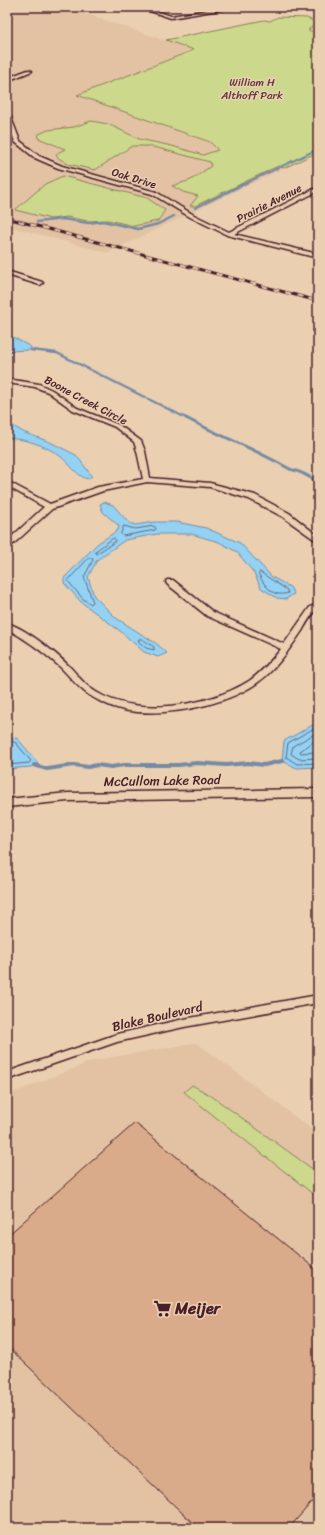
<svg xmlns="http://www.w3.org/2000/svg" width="325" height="1535" font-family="Sriracha,sans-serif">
  <rect width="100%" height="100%" fill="#ead0b1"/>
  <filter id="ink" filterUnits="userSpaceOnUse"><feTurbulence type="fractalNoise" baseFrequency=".025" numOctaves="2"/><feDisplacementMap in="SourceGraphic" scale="8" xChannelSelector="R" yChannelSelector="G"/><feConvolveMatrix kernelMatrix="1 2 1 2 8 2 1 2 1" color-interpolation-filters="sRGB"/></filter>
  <g filter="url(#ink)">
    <g fill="#e2c2a3">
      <polygon points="7,7 66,7 194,50 77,95 284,168 108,253 7,226"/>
      <polygon points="195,1043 207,1050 318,1134 318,1528 7,1528 7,1095 95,1060"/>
    </g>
    <g fill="#ccd98c" stroke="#8b7c5c">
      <polygon points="278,17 307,18 317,23 308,30 318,34 318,152 284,168 278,166 195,206 190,206 198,196 183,192 172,186 191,180 211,166 210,162 150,146 132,146 95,170 68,164 57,157 56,154 65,149 38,138 39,134 48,130 74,127 91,121 108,124 139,139 172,146 203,155 218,150 210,142 77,95 194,50 166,40 264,20 270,21"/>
      <polygon points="63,176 147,198 165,210 158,221 134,226 108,220 88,221 67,217 51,219 15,210 45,184"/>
      <polygon points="192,1085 210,1095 318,1173 318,1198 184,1092"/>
    </g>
    <g fill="#93d2f4" stroke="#768aa4">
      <polygon points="7,334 31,347 31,350 7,351"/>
      <path d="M7,422L23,432L50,442L76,455L92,476L87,479C76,475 69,463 60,456C45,445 26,439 7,438Z"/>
      <polygon points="104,502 113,505 128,522 135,525 154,522 177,522 206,528 240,543 272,577 290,587 294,594 286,599 277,598 261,588 254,573 237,552 219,542 191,534 157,534 125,540 97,560 88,577 94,596 116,618 157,644 167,653 158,657 144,652 120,631 81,602 64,583 64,578 97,544 118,530 119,526 103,512 100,504"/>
      <polygon points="318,722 318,767 297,768 282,761 284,741"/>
      <polygon points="7,735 18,739 38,763 31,767 7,769"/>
    </g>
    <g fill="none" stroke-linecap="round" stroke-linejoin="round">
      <g stroke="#67677b" stroke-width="1">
        <polygon points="124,526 135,529 154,526 156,528 155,530 123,536 121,534"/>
        <polygon points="114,538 116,541 96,554 95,552"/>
        <polygon points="89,558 92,558 93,560 84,577 93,602 91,604 83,599 68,581"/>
        <path d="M260,572L287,590L288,593C273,598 265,586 259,575Z"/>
        <polygon points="139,639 142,639 154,647 154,650 146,648 139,642"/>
        <polyline points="318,726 288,743 286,757 297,764 318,763"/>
        <polyline points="318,732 293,746 291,754 299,759 318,758"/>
        <polyline points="7,739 16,743 31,761 29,763 7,765"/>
        <polyline points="318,739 300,751 301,753 318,752"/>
      </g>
      <polyline stroke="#768aa4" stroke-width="2" points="240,186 318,149"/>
      <g stroke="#768aa4" stroke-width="2.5">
        <polyline points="195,208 242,185"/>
        <polyline points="37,222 63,219 88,223 103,221 138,229 158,224 174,216"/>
        <polyline points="31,350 57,353 188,419"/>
      </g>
      <path stroke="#768aa4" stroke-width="3" d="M186,418C220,436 255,449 288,468C291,470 295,470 299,472C306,474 312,479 318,482"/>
      <polyline stroke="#768aa4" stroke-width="4" points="34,765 47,769 74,765 88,767 97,765 111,767 124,765 178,765 197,763 226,765 248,763 264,765 282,761"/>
    </g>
    <polygon fill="#d9ab8a" stroke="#4a1f2b" points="135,1123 318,1271 318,1495 289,1528 198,1528 7,1346 7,1236"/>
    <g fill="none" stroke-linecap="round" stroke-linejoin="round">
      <defs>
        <g id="minor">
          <polygon points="138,7 144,7 171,16 226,7 237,7 171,18"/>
          <polygon points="28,70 32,71 7,81 7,78"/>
          <polygon points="7,113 10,115 20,141 39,156 62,166 156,192 194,215 229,232 318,187 318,191 234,234 318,254 318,258 227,235 190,217 152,194 58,168 35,158 15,142 7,121"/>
          <polygon points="7,271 42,282 43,283 40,285 7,275"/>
          <polygon points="7,379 39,384 52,390 77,408 119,425 141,441 145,451 150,478 210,483 255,495 289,513 318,536 318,542 283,517 249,499 210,487 147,482 103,491 52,509 10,547 7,547 7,541 44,507 7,486 7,481 50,504 98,487 143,479 137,451 134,442 115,427 73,410 48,392 35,387 7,383"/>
          <path d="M167,580H173L213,612L284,644L310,607L318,604V609C311,614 306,624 302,631C291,647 280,663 266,676C236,703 177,715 137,712C121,711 103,704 89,695C77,687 69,675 59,666C43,652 26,639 7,629V623C25,628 56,653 69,666C76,673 82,682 90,688C131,719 208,707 249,681C261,673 271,661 281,649L207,616L167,584L166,582Z"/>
          <polygon points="318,995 318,1003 184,1027 117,1042 7,1080 7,1072 117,1034 184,1019"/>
        </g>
        <polygon id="tertiary" points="318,789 318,797 68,801 7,807 7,799 68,793"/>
      </defs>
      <use href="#minor" stroke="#4a1f2b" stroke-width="3"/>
      <use href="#tertiary" stroke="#4a1f2b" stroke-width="3"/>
      <use href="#minor" fill="#ead0b1" fill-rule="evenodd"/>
      <use href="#tertiary" fill="#ead0b1" fill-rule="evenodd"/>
      <defs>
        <polyline id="rail" points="7,218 318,301"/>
      </defs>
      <use href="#rail" stroke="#4a1f2b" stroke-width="3"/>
      <use href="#rail" stroke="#ead0b1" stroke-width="2" stroke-dasharray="6" stroke-linecap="butt"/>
    </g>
  </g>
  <defs>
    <symbol id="supermarket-bare" viewBox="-9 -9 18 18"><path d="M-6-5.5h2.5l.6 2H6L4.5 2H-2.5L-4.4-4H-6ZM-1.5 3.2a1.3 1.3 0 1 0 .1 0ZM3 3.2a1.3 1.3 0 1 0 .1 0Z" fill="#4a1f2b" stroke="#ead0b1" stroke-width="2.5" paint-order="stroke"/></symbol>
  </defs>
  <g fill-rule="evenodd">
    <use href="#supermarket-bare" x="150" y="1296" width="25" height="25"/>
  </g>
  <g text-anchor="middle" stroke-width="3" stroke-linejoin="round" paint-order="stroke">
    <g font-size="11" fill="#5e3b3a" stroke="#ead0b1">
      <text x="252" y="86">William H<tspan x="252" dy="13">Althoff Park</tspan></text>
    </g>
    <g font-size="11" fill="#4a1f2b" stroke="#ead0b1">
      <text transform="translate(134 178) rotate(17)" y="4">Oak Drive</text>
      <text transform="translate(269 203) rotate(-27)" y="4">Prairie Avenue</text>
      <text transform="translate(86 400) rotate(28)" y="4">Boone Creek Circle</text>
    </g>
    <g font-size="13" fill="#4a1f2b" stroke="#ead0b1">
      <text transform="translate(162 780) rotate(-1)" y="5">McCullom Lake Road</text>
      <text transform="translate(157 1016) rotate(-13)" y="5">Blake Boulevard</text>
    </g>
    <g font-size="16" font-weight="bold" fill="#4a1f2b" stroke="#ead0b1" text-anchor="start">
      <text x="175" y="1314">Meijer</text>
    </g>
  </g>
  <rect width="325" height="1535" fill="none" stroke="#ead0b1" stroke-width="24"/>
  <rect x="12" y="12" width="301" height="1511" fill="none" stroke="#4a1f2b" stroke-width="1.5" filter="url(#ink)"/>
</svg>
